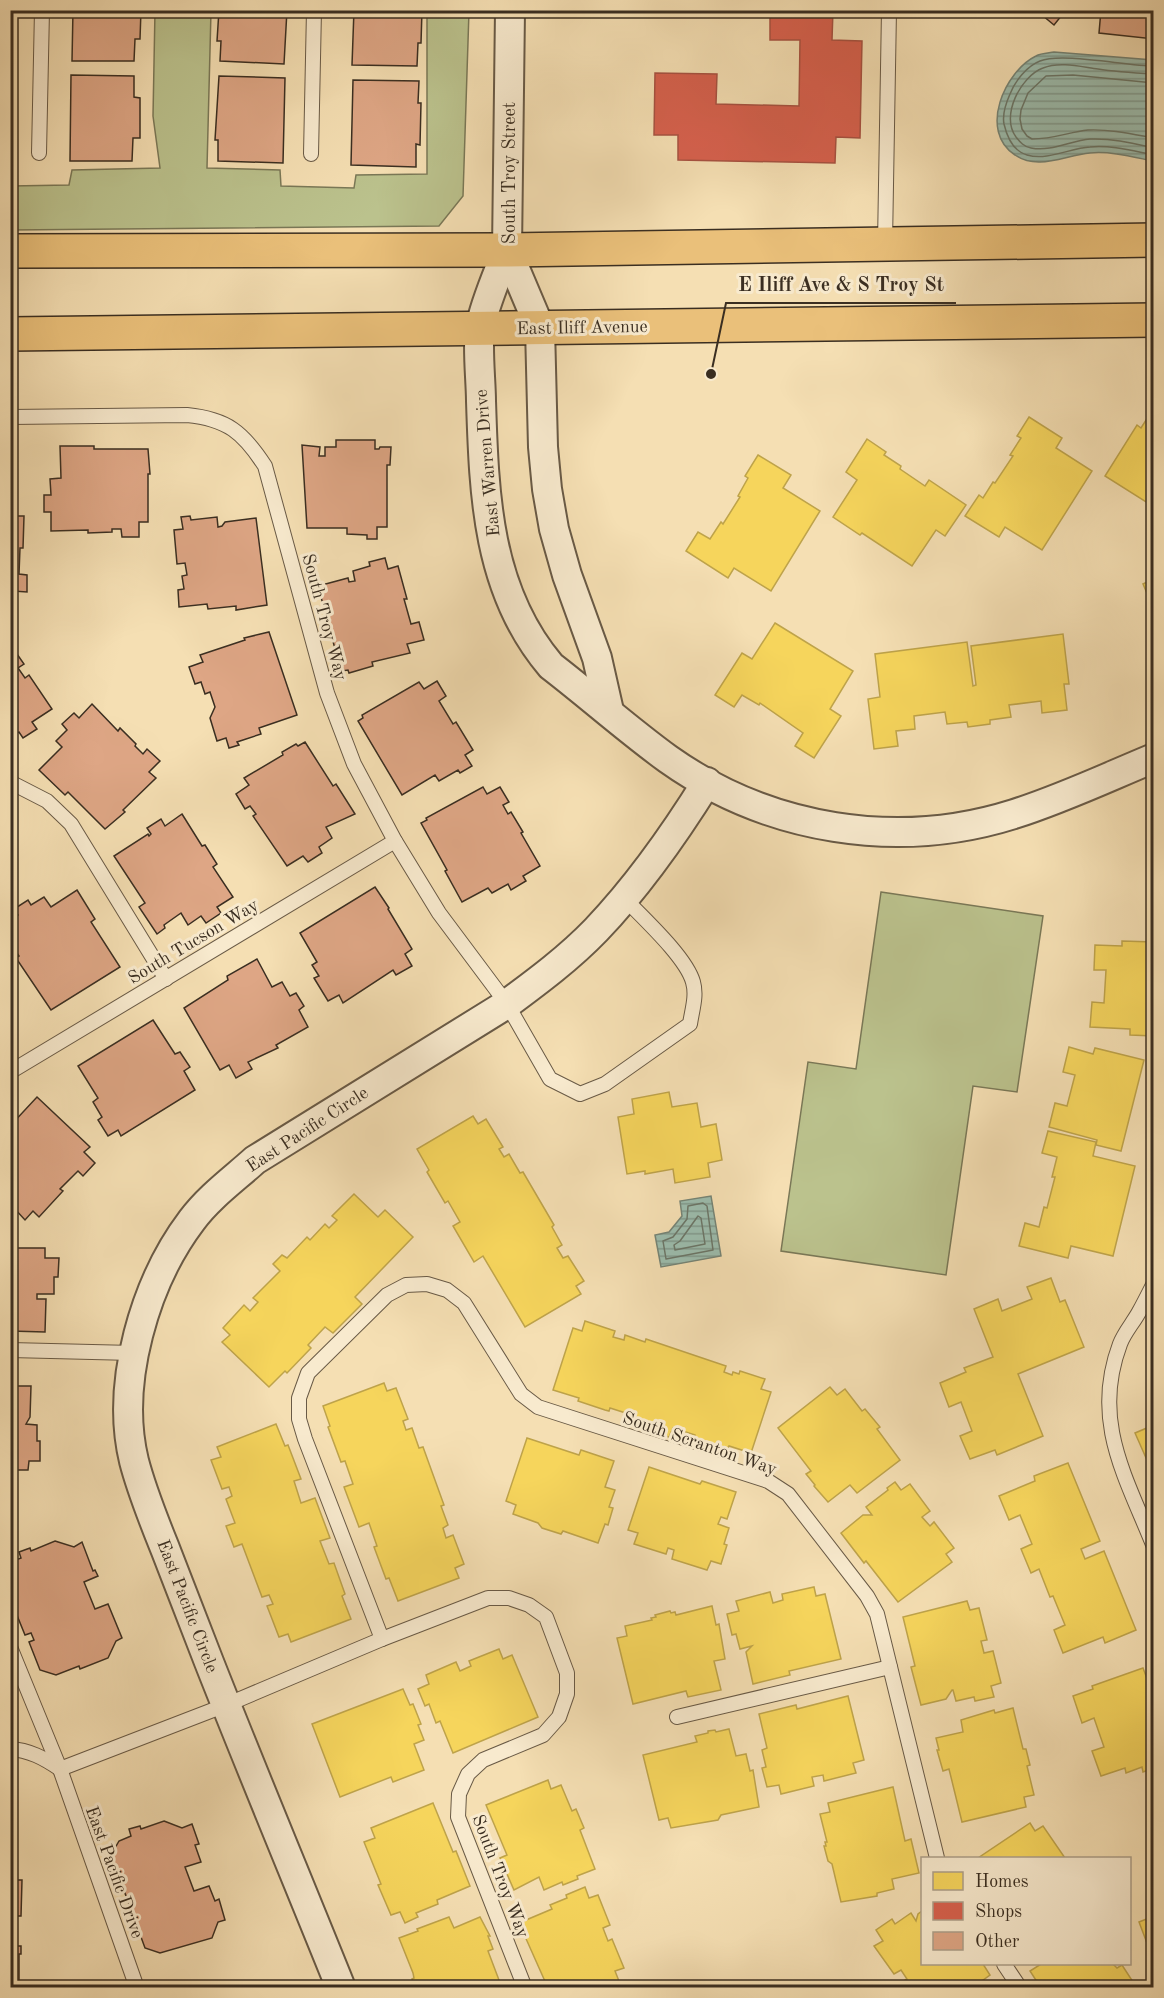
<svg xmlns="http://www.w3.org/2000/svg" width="1164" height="1998" font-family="'Old Standard TT',serif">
  <defs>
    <pattern id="water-rules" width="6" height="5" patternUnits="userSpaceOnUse" patternTransform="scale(1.5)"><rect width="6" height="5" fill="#9cbdae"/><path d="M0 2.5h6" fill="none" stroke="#809a8d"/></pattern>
  </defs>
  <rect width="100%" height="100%" fill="#f5dfb3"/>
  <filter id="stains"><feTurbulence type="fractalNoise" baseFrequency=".00333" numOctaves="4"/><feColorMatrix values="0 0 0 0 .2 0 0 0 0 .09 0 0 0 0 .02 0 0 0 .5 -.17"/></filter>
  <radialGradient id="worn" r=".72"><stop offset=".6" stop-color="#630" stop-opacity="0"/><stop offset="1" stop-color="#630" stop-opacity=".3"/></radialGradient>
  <g fill="#bbc28d" stroke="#7a7857" stroke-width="1.5">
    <polygon points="155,11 211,11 207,168 280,170 281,186 354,188 356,175 427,174 427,11 469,11 463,196 439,226 11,230 11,186 69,185 72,170 160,168 153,116"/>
    <polygon points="881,892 1043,916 1017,1092 973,1086 946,1275 781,1251 808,1062 856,1069"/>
  </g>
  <g fill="url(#water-rules)" stroke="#758476" stroke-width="1.5">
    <path d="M1054,52L1153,60V161C1133,157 1111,151 1090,153C1065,155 1038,171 1015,155C978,131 1005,71 1036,56C1041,53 1049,53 1054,52Z"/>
    <polygon points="711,1196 721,1256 661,1267 655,1235 669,1232 682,1216 680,1201"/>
  </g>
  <g fill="#f6d55c" stroke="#bea34a" stroke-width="1.5">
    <polygon points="1150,414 1154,416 1154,507 1105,476 1137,425 1141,428"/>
    <polygon points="1029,417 1062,438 1056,448 1092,471 1042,550 1005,527 999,537 965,516 979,495 983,498 993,482 995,483 1013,456 1010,455 1021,438 1017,436"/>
    <polygon points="867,439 886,452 884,455 901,466 900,469 925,486 929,480 966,505 945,536 936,530 912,566 862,533 860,535 833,517 857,480 846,472"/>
    <polygon points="758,455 791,475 783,488 820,511 771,591 734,568 728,578 686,551 698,532 710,539 721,522 723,524 740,497 738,496 748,478 745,476"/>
    <polygon points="1154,579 1154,610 1143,584"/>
    <polygon points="775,623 853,671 830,709 841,716 814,758 795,746 803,733 760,703 759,705 742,695 734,707 715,695 742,653 752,659"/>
    <polygon points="1063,634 1069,684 1064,684 1067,710 1042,713 1041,701 1009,705 1011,717 990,720 990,724 968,727 967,722 947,724 945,712 914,716 915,729 896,731 898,746 874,749 868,699 880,697 875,654 967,642 973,686 976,685 971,646"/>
    <polygon points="1122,941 1154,942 1154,1036 1130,1035 1130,1029 1090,1027 1092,1002 1104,1003 1106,970 1094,970 1095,945 1122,946"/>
    <polygon points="1069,1047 1093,1054 1095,1048 1144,1060 1121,1151 1096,1145 1097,1140 1049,1127 1055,1103 1067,1106 1075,1075 1063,1072"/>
    <polygon points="669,1092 672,1107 697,1103 701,1127 716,1124 722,1160 708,1163 710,1177 675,1183 673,1169 645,1174 645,1171 627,1174 618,1117 634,1114 632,1099"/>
    <polygon points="473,1116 478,1124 486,1119 503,1147 499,1149 504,1157 509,1154 520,1173 523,1172 554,1225 552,1227 562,1245 557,1248 563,1258 568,1256 584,1281 576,1286 581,1294 525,1327 483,1256 474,1262 453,1226 460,1222 448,1201 445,1203 427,1172 429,1170 417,1149"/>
    <polygon points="1048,1131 1096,1142 1093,1156 1135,1166 1113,1256 1071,1246 1068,1258 1019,1246 1025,1223 1039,1227 1044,1207 1047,1208 1055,1177 1052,1177 1057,1157 1042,1153"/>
    <polygon points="354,1194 378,1217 385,1210 413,1237 355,1297 362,1304 333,1333 325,1327 308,1345 311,1348 287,1373 285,1371 269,1387 222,1342 230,1335 223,1328 244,1305 250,1311 258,1302 253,1298 280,1271 273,1264 282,1255 287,1258 307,1237 310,1240 325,1224 329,1228 337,1220 332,1216"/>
    <polygon points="1051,1278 1060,1302 1065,1300 1084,1347 1018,1374 1043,1436 997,1455 995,1450 970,1459 960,1436 972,1431 961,1402 949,1407 940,1383 966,1372 964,1368 993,1357 974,1309 998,1299 1002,1311 1032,1299 1027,1287"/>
    <polygon points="585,1321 615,1331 613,1337 624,1340 625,1335 645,1342 646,1339 726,1366 724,1372 732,1375 733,1372 739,1374 740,1371 765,1379 761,1389 771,1392 751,1453 729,1446 727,1449 694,1438 695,1435 673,1428 669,1437 629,1424 632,1415 610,1408 609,1411 605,1410 578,1401 579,1398 553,1390 573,1328 582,1331"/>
    <polygon points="384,1383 387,1391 396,1388 408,1419 403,1421 406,1430 412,1428 419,1448 423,1447 444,1505 441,1506 448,1525 443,1528 446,1538 453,1535 464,1564 455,1568 459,1578 398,1601 389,1578 386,1579 374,1547 377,1546 369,1523 359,1527 344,1487 353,1484 345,1461 341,1462 328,1427 330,1426 323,1406"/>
    <polygon points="830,1387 837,1395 845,1389 862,1411 865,1409 880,1427 877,1429 900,1460 857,1493 850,1485 828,1502 814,1486 815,1485 806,1474 811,1471 778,1428"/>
    <polygon points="276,1424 285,1446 288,1445 301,1479 294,1481 301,1503 315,1498 330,1538 320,1541 329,1564 334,1563 345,1594 342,1596 351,1619 291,1642 288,1634 279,1637 267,1606 273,1604 269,1595 262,1597 242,1544 234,1547 226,1526 235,1523 226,1499 232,1496 229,1487 222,1489 211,1460 221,1457 217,1447"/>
    <polygon points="1154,1425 1154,1476 1135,1433"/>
    <polygon points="527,1438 579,1455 581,1450 614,1461 605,1487 615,1490 609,1507 613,1508 608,1525 605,1524 598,1543 563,1531 561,1534 542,1528 538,1523 513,1514 516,1505 506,1501"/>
    <polygon points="1068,1463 1100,1541 1081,1549 1085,1559 1104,1551 1136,1630 1105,1643 1103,1637 1063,1653 1054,1630 1065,1625 1053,1596 1050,1597 1039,1569 1031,1573 1021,1549 1032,1544 1020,1515 1009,1520 999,1496 1035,1481 1034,1476"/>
    <polygon points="649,1467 700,1484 702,1481 736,1492 727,1519 721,1517 718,1524 729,1528 724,1544 727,1545 721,1564 711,1561 707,1570 672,1559 674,1550 668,1548 666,1554 634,1544 638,1533 628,1530"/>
    <polygon points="895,1482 901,1490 910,1484 930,1511 922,1517 930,1526 934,1522 954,1548 946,1554 952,1562 898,1602 866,1561 864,1563 841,1533 863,1515 872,1515 866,1507 888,1490 887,1488"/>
    <polygon points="814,1587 816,1596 825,1594 841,1659 789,1671 790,1675 753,1684 746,1652 752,1646 740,1649 736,1634 732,1635 727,1614 739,1611 736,1601 770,1592 773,1603 783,1600 782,1594"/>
    <polygon points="967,1601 970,1610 979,1608 987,1640 981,1641 984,1653 993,1651 1001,1683 991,1686 994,1697 975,1701 974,1697 956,1701 953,1690 952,1690 946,1699 921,1705 911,1667 915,1666 903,1617"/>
    <polygon points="712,1606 716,1625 719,1624 725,1659 714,1661 721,1690 688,1697 686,1691 633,1704 617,1638 627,1636 625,1626 652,1620 651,1618 656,1617 655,1615 670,1611 671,1613 675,1612 676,1615"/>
    <polygon points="499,1649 503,1659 512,1655 538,1717 453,1753 440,1721 436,1723 429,1704 425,1706 418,1689 429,1684 426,1675 456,1662 460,1671 471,1666 469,1661"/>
    <polygon points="1143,1668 1154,1697 1154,1768 1143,1772 1142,1767 1126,1773 1125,1768 1101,1776 1092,1751 1104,1747 1094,1718 1082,1723 1073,1696 1093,1689 1092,1686"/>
    <polygon points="403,1689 410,1705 413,1704 421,1724 418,1725 424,1740 414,1744 424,1770 393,1782 391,1777 340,1797 312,1724"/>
    <polygon points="848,1696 864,1760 853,1763 856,1773 824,1781 823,1775 812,1777 814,1786 781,1794 779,1785 767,1787 762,1768 766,1767 762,1750 767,1748 759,1714 796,1705 797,1709"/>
    <polygon points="1013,1708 1023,1749 1026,1749 1030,1765 1027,1766 1034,1795 1024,1797 1026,1807 962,1822 949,1769 943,1771 937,1750 939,1750 936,1738 963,1732 961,1720 994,1710 995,1713"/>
    <polygon points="729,1729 736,1756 746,1754 750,1771 753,1770 759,1807 721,1815 718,1820 671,1828 668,1818 659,1820 643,1755 697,1742 695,1736 708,1733 708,1731 715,1730 716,1732"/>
    <polygon points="548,1780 551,1789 561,1785 572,1811 576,1809 584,1828 580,1830 595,1869 577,1876 578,1879 563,1885 562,1882 544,1890 539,1877 514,1890 500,1858 507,1855 486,1805"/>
    <polygon points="893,1787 905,1841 911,1839 919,1873 892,1879 894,1889 877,1893 877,1896 841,1902 832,1864 828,1861 824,1846 826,1846 825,1842 827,1842 820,1814 830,1812 828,1803"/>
    <polygon points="433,1803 453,1852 456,1851 470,1886 437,1900 438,1904 416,1913 418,1917 405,1923 400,1912 391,1915 378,1885 381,1884 364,1842 375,1838 371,1828"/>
    <polygon points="1030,1823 1035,1831 1043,1826 1065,1858 978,1858"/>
    <polygon points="585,1887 589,1898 598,1895 610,1925 603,1928 608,1941 612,1939 624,1968 615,1971 619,1981 604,1988 548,1988 519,1923 552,1909 550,1905 567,1898 566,1895"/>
    <polygon points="922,1911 922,1964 983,1964 990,1975 972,1988 906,1988 902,1982 907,1979 901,1970 894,1974 874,1946 883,1941 876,1930 892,1919 895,1924 911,1913 916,1921 918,1914"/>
    <polygon points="1154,1916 1154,1941 1147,1943 1139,1922"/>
    <polygon points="449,1917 454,1928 480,1917 490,1936 488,1936 493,1949 488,1951 502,1988 415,1988 412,1979 414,1978 413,1973 399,1938 418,1931 417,1929"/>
    <polygon points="1041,1964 1113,1964 1117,1968 1122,1965 1137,1988 1041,1988 1030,1971"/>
  </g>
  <polygon fill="#d6604d" stroke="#a75140" stroke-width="1.5" points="710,10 833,10 832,40 862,41 860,138 836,137 835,163 678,160 678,135 654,135 655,73 717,74 716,104 799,106 800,40 770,40 770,16 710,14"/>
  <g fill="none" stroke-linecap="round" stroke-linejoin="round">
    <g stroke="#6b7668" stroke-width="1.5">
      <path d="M1154,66C1126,66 1062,52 1040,61C1027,66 1015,81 1010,94C1006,103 1002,114 1004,124C1007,137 1013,151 1027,155C1048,161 1070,148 1090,147C1112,145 1133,151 1154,155"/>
      <path d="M1154,74C1135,73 1116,72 1098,69C1082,67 1060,61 1043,68C1021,76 1000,116 1016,137C1020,142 1024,147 1031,148C1051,152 1070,141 1090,139C1112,138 1132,143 1154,148"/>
      <path d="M1154,83L1073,75L1046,76L1028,93L1021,110L1020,119L1022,129L1027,136L1032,139C1054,139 1069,132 1088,130C1110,129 1132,134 1154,138"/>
      <polygon points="703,1203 707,1206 713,1250 666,1259 663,1241 673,1237 687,1219 688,1206"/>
      <polygon points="698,1216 701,1218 705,1244 675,1250 674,1245 680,1241"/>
    </g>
  </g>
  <g fill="#dea685" stroke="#3a2e21" stroke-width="1.5">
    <polygon points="73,10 141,10 140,39 135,39 134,61 72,61"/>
    <polygon points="219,10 287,10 284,64 220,61 221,41 217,41"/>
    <polygon points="354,10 422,10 421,43 418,43 417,66 352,65"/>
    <polygon points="1036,10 1066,10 1054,25"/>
    <polygon points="1101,10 1154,10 1154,39 1099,33"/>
    <polygon points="71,75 134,76 134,97 140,98 140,138 133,138 132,161 70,161"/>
    <polygon points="219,76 285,78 283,163 218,161 218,140 215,140"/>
    <polygon points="353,80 419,81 418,103 421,103 420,145 416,144 416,167 351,165"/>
    <polygon points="336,440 375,440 375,449 379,449 380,447 391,447 390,465 387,465 387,527 377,527 377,539 367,539 367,535 347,534 347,528 307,528 302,445 320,447 319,456 325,456 325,447 336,447"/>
    <polygon points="60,446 94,446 94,449 148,449 150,474 148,474 148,522 139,522 139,537 122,537 121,529 112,529 112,532 88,533 88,530 51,531 51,512 44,512 44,495 51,495 50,479 61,478"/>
    <polygon points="10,503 15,503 15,516 24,516 23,548 20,548 19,574 27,575 27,592 13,591 11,600"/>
    <polygon points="190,516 191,520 217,517 218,527 222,526 225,522 256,518 267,605 236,610 236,606 208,609 207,604 179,607 178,590 184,589 182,576 187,575 185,563 177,564 174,530 183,529 181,517"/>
    <polygon points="385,558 388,569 398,566 407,599 404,599 411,624 419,622 424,640 407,644 410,653 372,662 373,666 349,673 348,670 341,671 318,586 348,578 349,582 355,581 353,571 370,566 369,562"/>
    <polygon points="269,632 297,715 259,728 261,734 237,742 239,745 229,748 226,738 217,741 210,718 215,707 210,692 205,694 201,682 195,684 189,667 203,662 200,655 245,640 244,638"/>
    <polygon points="10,644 24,664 18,668 25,678 29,675 52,709 32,722 37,729 23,738 19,732 10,738"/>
    <polygon points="437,681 446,696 439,701 453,724 456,722 473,750 465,755 472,766 460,773 458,770 439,781 435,775 402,795 358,721 363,718 362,715 419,682 424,689"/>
    <polygon points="92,704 118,731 120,728 136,744 135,746 143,754 147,749 160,761 149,772 156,778 123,810 125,812 105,829 68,792 65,795 39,770 62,747 56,741 67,730 62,724 74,713 79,718"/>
    <polygon points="305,742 333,786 336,784 355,814 326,827 332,838 319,847 322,853 308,862 303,856 287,866 253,816 256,814 250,806 245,809 236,794 249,785 244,778 283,755 282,752 296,744 298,746"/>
    <polygon points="483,787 487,794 500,787 509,802 503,805 508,814 511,812 523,832 521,833 540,866 523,876 526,881 511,890 508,884 492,893 488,888 462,902 445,871 447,870 421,823 427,820 426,818"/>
    <polygon points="182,814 202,846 205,845 217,864 213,867 233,897 217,907 221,913 206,923 201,916 188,925 181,913 164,925 165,928 157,934 139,907 145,903 114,856 148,834 149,836 151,834 147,828 161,819 165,826"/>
    <polygon points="375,887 389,908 388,909 412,949 405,954 412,966 396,975 393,970 343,1003 339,995 328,1001 314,978 319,976 312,965 317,962 300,933"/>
    <polygon points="77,890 95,919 91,922 120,967 51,1010 16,958 19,956 10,942 10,919 18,915 14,909 28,900 31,905 44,897 51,907"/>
    <polygon points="257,959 272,987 282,982 290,996 296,993 304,1006 299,1010 308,1027 276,1045 278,1048 248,1062 252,1069 236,1078 229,1065 220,1070 184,1008 228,980 227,976"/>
    <polygon points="153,1020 175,1054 180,1052 190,1067 184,1071 195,1090 121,1136 118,1130 108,1136 98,1120 102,1117 93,1102 98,1098 78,1066"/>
    <polygon points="37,1097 90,1147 84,1152 95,1163 83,1176 78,1171 60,1189 63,1191 39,1217 33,1211 25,1220 14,1208 16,1206 10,1201 10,1126"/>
    <polygon points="13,1248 45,1248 45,1258 59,1258 58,1277 54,1277 54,1294 37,1294 37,1299 46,1299 45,1332 10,1331 10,1256 13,1256"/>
    <polygon points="10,1386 31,1386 30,1417 26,1424 37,1425 37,1441 40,1441 40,1461 29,1461 28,1470 10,1470"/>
    <polygon points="55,1541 74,1547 82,1542 93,1571 95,1570 98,1576 84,1582 95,1609 108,1604 122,1638 116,1641 108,1658 80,1669 79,1666 56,1675 40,1670 29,1642 34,1640 31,1633 25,1635 10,1598 10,1562 21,1558 19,1552 30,1548 31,1551"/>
    <polygon points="164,1821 182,1828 192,1824 199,1844 195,1845 201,1862 185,1867 194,1891 209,1886 215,1901 219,1899 225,1920 218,1922 212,1938 160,1953 145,1948 111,1855 119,1841 131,1836 129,1829 140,1826 141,1829"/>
    <polygon points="10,1877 14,1880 22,1880 21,1916 10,1916"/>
    <polygon points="10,1946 21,1946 21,1954 19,1954 19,1982 10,1984"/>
  </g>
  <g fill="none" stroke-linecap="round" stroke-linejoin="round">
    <defs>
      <g id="lane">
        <polyline points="39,153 42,10"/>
        <polyline points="311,154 314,10"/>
        <polyline points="885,243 889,10"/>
        <path d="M10,417L187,415C227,419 243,432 265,466L327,693L354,764L395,841L439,913L507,1004L550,1079L580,1094L605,1084L690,1024C692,1010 697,996 693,982C686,957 643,918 624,898"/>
        <polyline points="10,782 47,801 71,824 166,979"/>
        <polyline points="10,1072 395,841"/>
        <path d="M1154,1283C1149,1293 1144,1303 1139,1312C1133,1323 1124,1333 1120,1344C1091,1421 1126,1477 1154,1547"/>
        <polyline points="10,1350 133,1353"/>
        <polyline points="382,1639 305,1439 299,1419 299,1398 308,1373 387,1295 406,1285 427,1284 447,1290 464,1303 521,1394 538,1407 768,1481 788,1494 867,1596 877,1614 937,1858"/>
        <polyline points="10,1647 60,1769 137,1988"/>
        <polyline points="677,1717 890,1667"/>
        <path d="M10,1749C29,1750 44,1758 60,1769"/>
        <polyline points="60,1769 226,1705 382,1639 488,1598 509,1598 529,1605 546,1617 567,1673 567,1694 559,1717 543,1735 483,1760 468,1774 459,1794 458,1817 525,1988"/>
        <polyline points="1004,1964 1020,1988"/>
      </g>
      <g id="street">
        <polyline points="510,10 507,250 540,328 543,447 547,489 554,529 567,575 597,658 609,711"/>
        <path d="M507,250C498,274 485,302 480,328C477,346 481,382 481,401C484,495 487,591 551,666C590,696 628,730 668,759C768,830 897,851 1014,814C1062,799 1108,777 1154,758"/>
        <path d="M341,1988C297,1879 252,1771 209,1662C195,1625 180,1588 166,1551C154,1521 142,1492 134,1461C115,1383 145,1282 192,1220C209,1197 234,1179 255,1160L507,1004C538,981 569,958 596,930C639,885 674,835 707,782"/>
      </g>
      <g id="primary">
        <polyline points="10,251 507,250 1154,240"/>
        <polyline points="10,334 1154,320"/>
      </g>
    </defs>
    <use href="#lane" stroke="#695a46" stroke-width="16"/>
    <use href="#street" stroke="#695a46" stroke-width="32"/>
    <use href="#primary" stroke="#3a2e21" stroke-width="36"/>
    <use href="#lane" stroke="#f8eace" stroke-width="14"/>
    <use href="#street" stroke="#f8eace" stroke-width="28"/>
    <use href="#primary" stroke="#eac07a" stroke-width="33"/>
  </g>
  <g text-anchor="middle" stroke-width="6" stroke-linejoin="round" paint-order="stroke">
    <g font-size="18" fill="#3a2e21" stroke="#f8eace">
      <text transform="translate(509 173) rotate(-90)" y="6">South Troy Street</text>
      <text transform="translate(582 327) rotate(-1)" y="6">East Iliff Avenue</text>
      <text transform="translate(487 463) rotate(-95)" y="6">East Warren Drive</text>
      <text transform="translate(325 617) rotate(75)" y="6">South Troy Way</text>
      <text transform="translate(193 941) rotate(-31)" y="6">South Tucson Way</text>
      <text transform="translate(307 1129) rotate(-33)" y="6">East Pacific Circle</text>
      <text transform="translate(700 1443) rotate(19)" y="6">South Scranton Way</text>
      <text transform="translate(188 1606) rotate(69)" y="6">East Pacific Circle</text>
      <text transform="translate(115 1872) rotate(70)" y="6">East Pacific Drive</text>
      <text transform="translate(501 1876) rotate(69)" y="6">South Troy Way</text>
    </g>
  </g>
  <path fill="none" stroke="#3a2e21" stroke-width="2" d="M711 374L726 303H956"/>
  <circle fill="#3a2e21" stroke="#f8eace" stroke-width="2" cx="711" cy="374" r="6"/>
  <g font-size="20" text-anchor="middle" font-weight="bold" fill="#3a2e21" stroke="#f8eace" stroke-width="6" stroke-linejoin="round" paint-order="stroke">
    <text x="841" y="291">E Iliff Ave &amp; S Troy St</text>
  </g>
  <rect width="1164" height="1998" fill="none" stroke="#f5dfb3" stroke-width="36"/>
  <rect x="12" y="12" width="1140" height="1974" fill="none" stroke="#3a2e21" stroke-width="3"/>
  <rect x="18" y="18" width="1128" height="1962" fill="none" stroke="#3a2e21" stroke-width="1.5"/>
  <rect x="921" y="1857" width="210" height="108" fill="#f8eace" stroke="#ac9f89" stroke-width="1.5"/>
  <rect x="933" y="1872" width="30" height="18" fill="#f6d55c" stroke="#ac9f89" stroke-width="1.5"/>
  <text x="975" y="1887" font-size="18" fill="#3a2e21">Homes</text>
  <rect x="933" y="1902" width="30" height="18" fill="#d6604d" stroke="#ac9f89" stroke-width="1.5"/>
  <text x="975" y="1917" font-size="18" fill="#3a2e21">Shops</text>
  <rect x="933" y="1932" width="30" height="18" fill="#dea685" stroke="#ac9f89" stroke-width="1.5"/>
  <text x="975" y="1947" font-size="18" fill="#3a2e21">Other</text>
  <rect width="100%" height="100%" filter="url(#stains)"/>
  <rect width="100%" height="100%" fill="url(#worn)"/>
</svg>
